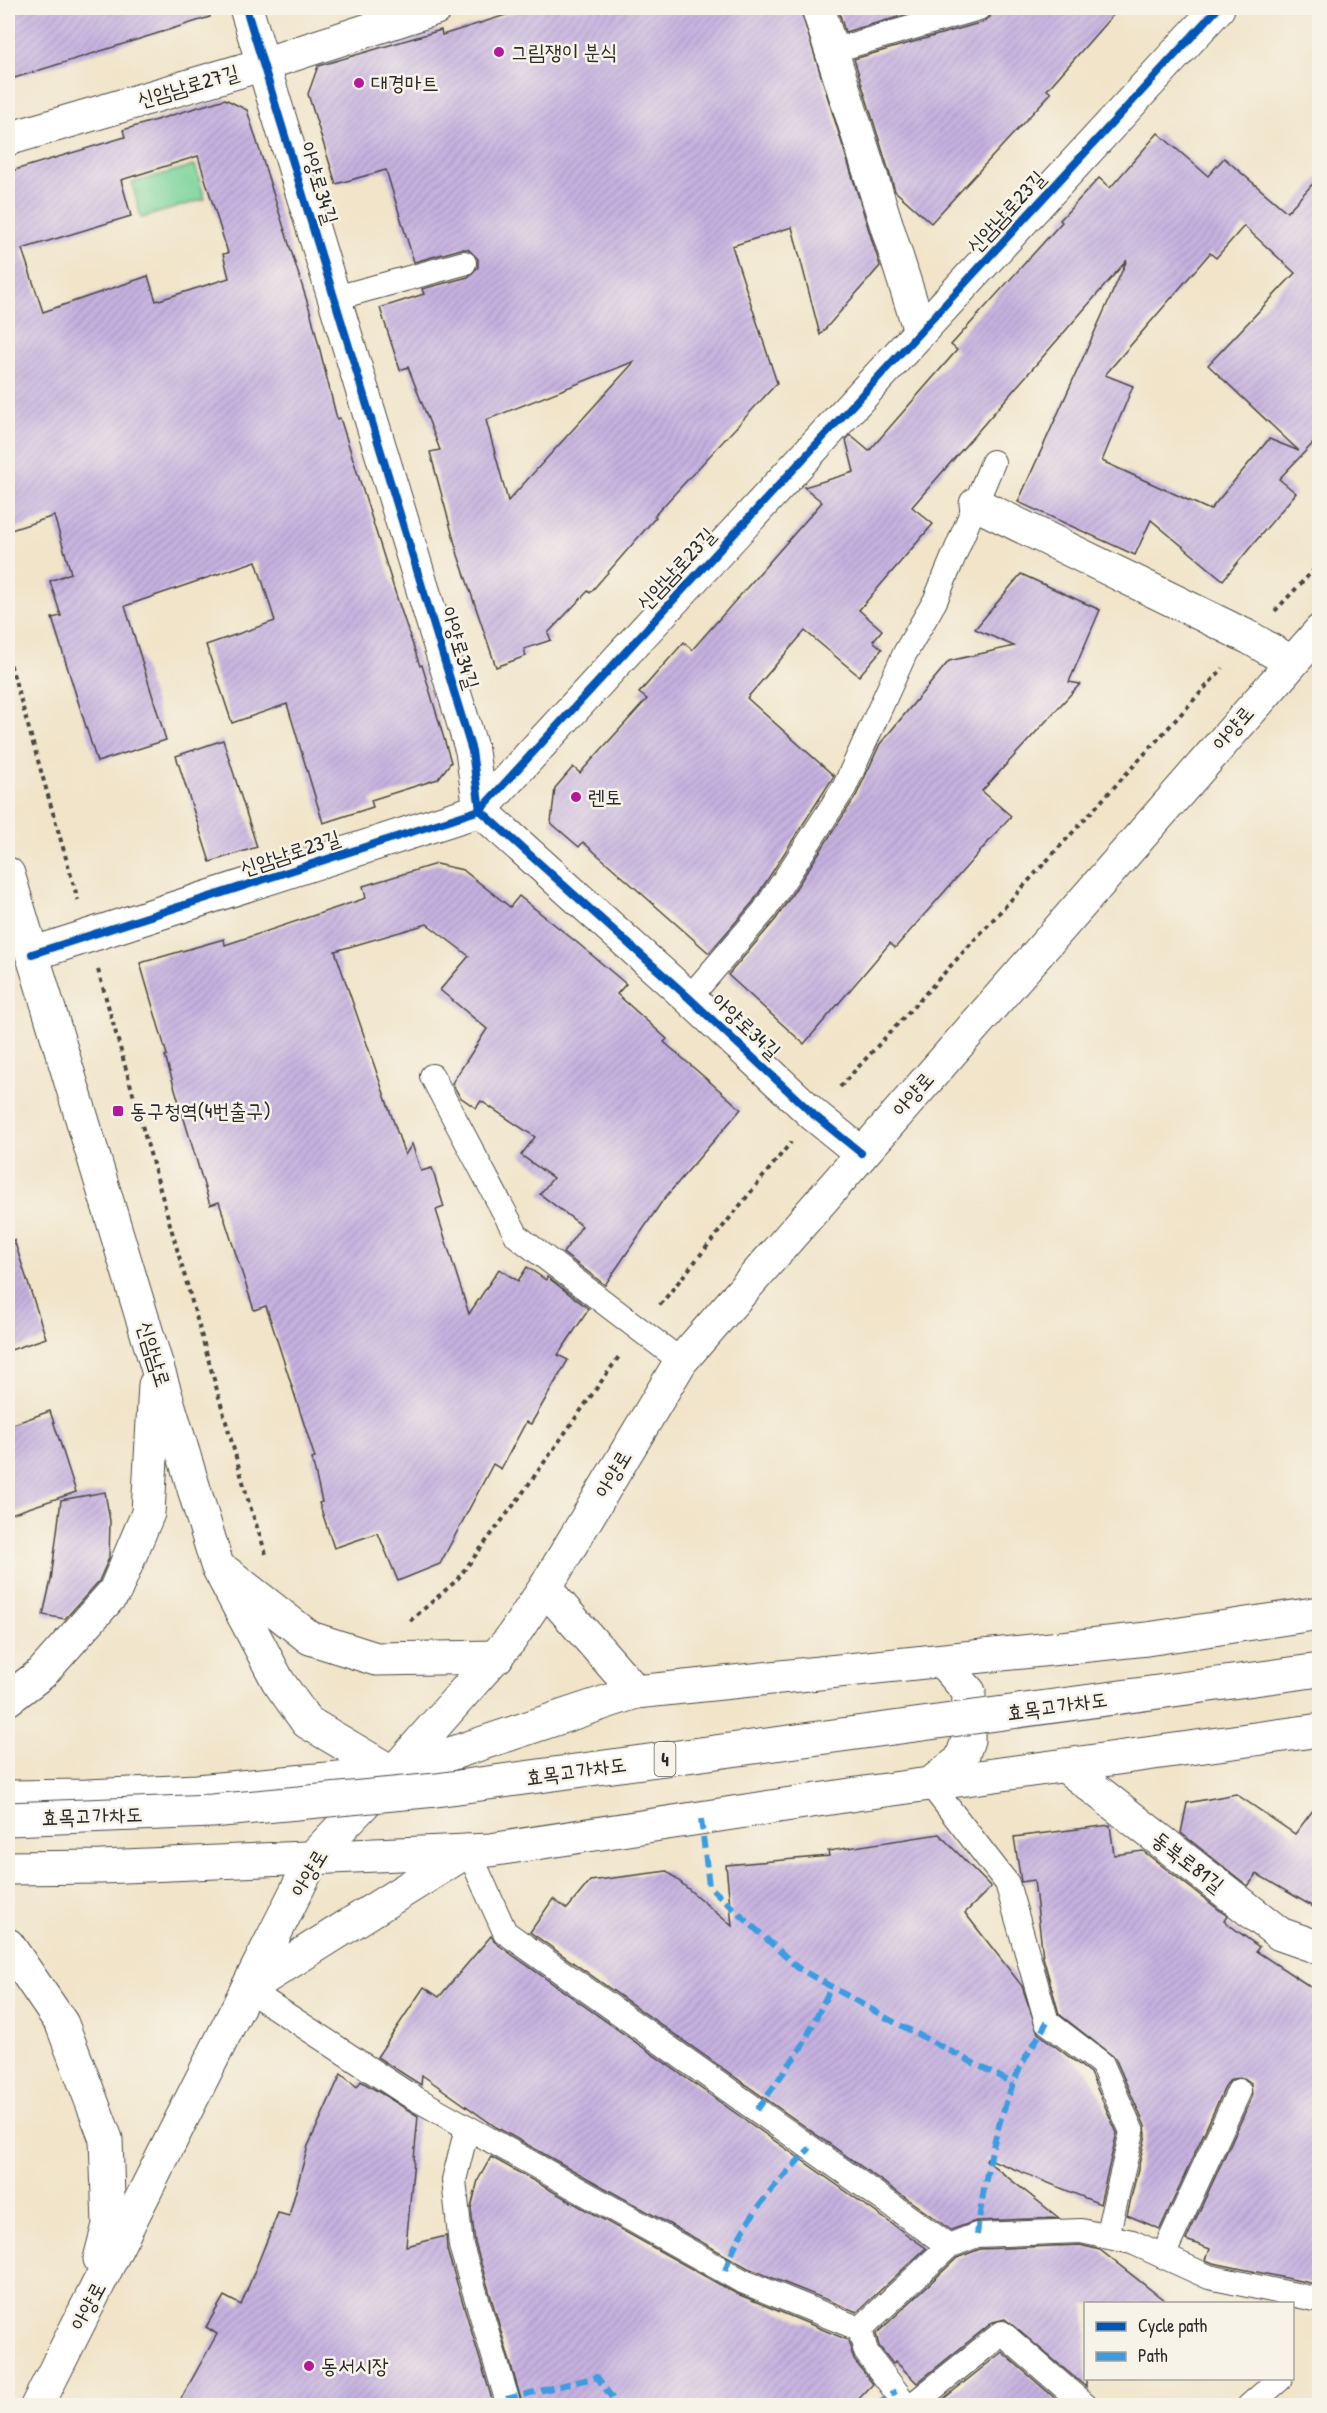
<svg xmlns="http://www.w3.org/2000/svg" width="1327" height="2413" font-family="'Patrick Hand','Poor Story',sans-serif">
  <defs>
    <pattern id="building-hatch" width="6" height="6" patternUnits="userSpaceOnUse" patternTransform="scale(1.5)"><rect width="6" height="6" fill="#c6b1e0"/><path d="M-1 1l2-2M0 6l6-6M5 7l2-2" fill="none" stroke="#aa98c0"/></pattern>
  </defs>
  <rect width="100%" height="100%" fill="#f7f3e8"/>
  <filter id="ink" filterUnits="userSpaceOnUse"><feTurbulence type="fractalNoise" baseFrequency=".0167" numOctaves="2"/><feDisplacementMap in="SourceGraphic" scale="12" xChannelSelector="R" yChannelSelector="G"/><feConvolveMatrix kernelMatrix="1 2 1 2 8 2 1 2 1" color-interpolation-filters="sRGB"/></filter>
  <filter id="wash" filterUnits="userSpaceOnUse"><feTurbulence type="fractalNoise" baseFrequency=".008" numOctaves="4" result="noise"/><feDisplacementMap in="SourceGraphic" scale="24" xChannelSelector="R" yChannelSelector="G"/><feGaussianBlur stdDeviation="1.35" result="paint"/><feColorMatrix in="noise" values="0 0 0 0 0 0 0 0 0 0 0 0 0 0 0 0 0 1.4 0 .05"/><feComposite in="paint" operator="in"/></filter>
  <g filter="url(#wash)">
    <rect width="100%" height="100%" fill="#f1e4c9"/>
    <polygon fill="#7ad49a" stroke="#528062" stroke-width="1.5" points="195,165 205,199 141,218 132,183"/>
    <g id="blocks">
      <g fill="url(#building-hatch)" fill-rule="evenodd">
        <polygon points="8,8 209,8 210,17 8,80"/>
        <path d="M528,8H800L880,266L820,335L792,227L732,246L777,383L654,516L656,517L590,593L588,591L548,633L551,640L524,649L526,656L496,667L458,555L430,452L440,450L408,367L400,370L380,308L424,294L422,289L468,277L478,267V259L468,249H461L414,262L386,170L336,184L308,94L318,66L441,30L442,35ZM635,361L508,501L486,420Z"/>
        <polygon points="838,8 930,8 845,32"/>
        <polygon points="993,8 1119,8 1047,90 1051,93 931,223 895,191 854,59 983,22 990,17"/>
        <path d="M225,99L247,110L311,314L337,419L340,418L397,598L420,666L422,665L451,762L438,779L371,800L373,807L323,823L287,704L232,723L206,645L275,621L256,561L125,606L166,740L97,762L52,618L61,616L50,581L71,573L54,516L8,531V172L125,137L123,130ZM198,156L228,253L223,254L229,278L156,301L148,276L43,312L22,249L131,216L121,180Z"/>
        <path d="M1158,133L1208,176L1224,158L1287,212L1320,176V436L1279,479L1296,493L1223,580L1151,520L1135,555L1018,502L1127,260L912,507L933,524L859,610L882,630L873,641L882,649L859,676L805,631L747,698L834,776L753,902L709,953L583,842L579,847L551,823L555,788L573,767L580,773L647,699L639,693L684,642L692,650L822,502L804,487L854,472L846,440L850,435L869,451L957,350L951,345L1062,222L1060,220L1099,178L1110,188ZM1244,226L1295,273L1208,365L1299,451L1269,439L1210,510L1102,461L1133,386L1105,375L1210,253L1216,258Z"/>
        <polygon points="1021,574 1100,610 1069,682 1080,684 982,791 1011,816 895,948 890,943 804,1044 728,975 776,919 856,796 880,744 949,661 1014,646 975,629"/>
        <polygon points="223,740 257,847 210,862 176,756"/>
        <polygon points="436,864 463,870 510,907 519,896 580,945 626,984 617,994 667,1039 664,1042 741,1109 663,1200 605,1285 563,1253 582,1226 540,1194 553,1178 521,1155 535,1137 481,1101 476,1108 460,1097 452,1083 487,1029 440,990 469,956 427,924 335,951 405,1155 412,1144 421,1171 432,1168 444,1207 436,1210 469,1314 499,1269 518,1281 527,1267 546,1280 547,1277 589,1309 558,1355 568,1360 531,1424 526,1422 501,1469 493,1464 440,1564 398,1581 378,1533 334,1548 319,1503 322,1502 312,1459 315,1458 266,1306 254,1310 219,1202 210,1205 165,1056 167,1055 140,963 224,939 225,945 366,898 363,886"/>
        <polygon points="14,1240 46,1338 8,1351 8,1241"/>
        <polygon points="50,1411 76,1492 8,1515 8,1426"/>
        <polygon points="105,1492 110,1521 109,1558 99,1581 65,1619 43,1615 51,1580 61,1500"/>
        <polygon points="1236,1794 1295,1834 1320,1801 1320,1911 1257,1874 1248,1886 1181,1833 1187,1803"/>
        <polygon points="1110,1825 1114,1855 1143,1851 1227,1916 1224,1921 1259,1947 1256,1951 1320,1993 1320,2285 1213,2263 1206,2260 1210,2249 1186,2240 1252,2097 1251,2083 1244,2078 1231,2079 1226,2085 1160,2229 1127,2215 1146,2135 1145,2126 1115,2058 1059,2014 1043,1957 1034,1880 1021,1882 1014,1837"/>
        <polygon points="939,1834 991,1887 965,1913 1022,1986 1038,2033 1090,2073 1117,2133 1100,2204 987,2158 986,2160 1059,2218 976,2221 951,2230 530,1932 553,1899 567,1909 590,1881 667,1871 732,1926 726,1865 829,1856 828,1851"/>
        <polygon points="491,1936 497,1944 926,2248 857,2312 748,2268 496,2127 422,2075 421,2085 377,2057 424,1987 439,1997"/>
        <polygon points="341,2074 357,2087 361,2081 418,2116 406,2246 446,2236 447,2250 494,2406 177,2406 217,2334 206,2327 224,2296 241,2305 278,2213 289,2216 308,2146"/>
        <polygon points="491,2157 735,2293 848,2340 854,2360 873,2384 852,2406 523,2406 475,2243 471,2208 478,2180"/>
        <polygon points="1080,2245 1100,2250 1169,2304 1086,2304 1086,2387 1005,2319 993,2322 917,2383 895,2361 893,2364 879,2346 876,2334 957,2258 980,2249"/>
        <polygon points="1002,2352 1064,2406 937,2404"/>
      </g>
    </g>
  </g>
  <g filter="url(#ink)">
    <use href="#blocks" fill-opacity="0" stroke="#494743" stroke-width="1.5"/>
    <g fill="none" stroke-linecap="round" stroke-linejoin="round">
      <defs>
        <g id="lane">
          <polyline points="831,51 979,8"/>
          <polyline points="335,298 464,263"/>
          <polyline points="689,998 764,911 844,788 905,653 935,601 993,462"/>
          <polyline points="432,1076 517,1236 681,1361"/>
          <polyline points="930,1784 1007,1883 1047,2022 1102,2064 1132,2132 1107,2236"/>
          <polyline points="468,1850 505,1932 949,2246 977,2235 1081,2231 1132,2242 1209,2277 1320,2300"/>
          <polyline points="247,1989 406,2093 742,2281 860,2329 949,2246"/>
          <polyline points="467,2128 454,2180 461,2246 509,2406"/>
          <polyline points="1163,2256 1239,2091"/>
          <polyline points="860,2329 866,2352 907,2406"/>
          <polyline points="911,2406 1002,2333 1086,2406"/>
          <polyline points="1249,2406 1280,2379"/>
        </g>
        <g id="street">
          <polyline points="246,8 472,751 480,810 689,998 814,1115 861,1153"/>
          <polyline points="818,8 920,331"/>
          <polyline points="8,139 264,64 436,8"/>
          <polyline points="976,504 1250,638 1291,662"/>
          <polyline points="32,954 480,810 1218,8"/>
          <polyline points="1064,1765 1280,1934 1320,1948"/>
        </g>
        <g id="secondary">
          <polyline points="8,874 217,1565 278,1681 307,1722 393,1773"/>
          <polyline points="227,1573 310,1638 376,1659 497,1657"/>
          <polyline points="545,1588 636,1692"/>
          <polyline points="8,1699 42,1673 115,1591 148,1513 155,1385"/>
          <polyline points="930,1784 961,1760 968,1740 969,1692 942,1661"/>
          <polyline points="8,1797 87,1796 197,1791 393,1773 636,1692 1147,1639 1320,1613"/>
          <polyline points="8,1868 101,1867 490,1850 857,1794 1320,1730"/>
          <polyline points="8,1945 62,2024 106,2139 109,2225 100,2259"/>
          <polyline points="247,1989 467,1851"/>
          <polyline points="37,2406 314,1856 393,1773 510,1640 545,1588 681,1361 1320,631"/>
        </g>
      </defs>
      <use href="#lane" stroke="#494743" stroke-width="26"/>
      <use href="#street" stroke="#494743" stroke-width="35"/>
      <use href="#secondary" stroke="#494743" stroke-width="35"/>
      <g stroke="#494743" stroke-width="4" stroke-dasharray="4.5 4.5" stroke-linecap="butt">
        <polyline points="1275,611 1320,563"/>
        <polyline points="8,656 78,900"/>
        <polyline points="98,970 249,1503 266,1554"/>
        <polyline points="840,1087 1223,668"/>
        <polyline points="660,1305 791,1142"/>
        <polyline points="410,1621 456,1581 519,1498 620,1355"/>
      </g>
      <use href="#lane" stroke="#fff" stroke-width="24"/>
      <use href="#street" stroke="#fff" stroke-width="33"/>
      <use href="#secondary" stroke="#fff" stroke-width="33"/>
      <defs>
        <polyline id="primary-bridge" points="8,1819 212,1811 436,1790 1320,1670"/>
      </defs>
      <use href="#primary-bridge" stroke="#494743" stroke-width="35" stroke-linecap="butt"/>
      <use href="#primary-bridge" stroke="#fff" stroke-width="33"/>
      <g stroke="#3d9ce1" stroke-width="6" stroke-dasharray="12 6" stroke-linecap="butt">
        <polyline points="701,1819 709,1886 798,1968 894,2022 1014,2084"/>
        <polyline points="757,2110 803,2045 831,1987"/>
        <path d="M977,2235C984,2179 996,2122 1019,2070C1027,2054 1038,2038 1047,2022"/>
        <path d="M725,2271C741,2221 775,2185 810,2148"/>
        <polyline points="506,2399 597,2377 618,2406"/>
        <polyline points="876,2406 896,2391"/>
      </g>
      <defs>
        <g id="cycleway">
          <polyline points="246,8 472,751 480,810 689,998 814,1115 861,1153"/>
          <polyline points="32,954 480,810 1218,8"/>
        </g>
      </defs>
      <use href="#cycleway" stroke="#f7f3e8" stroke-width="11"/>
      <use href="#cycleway" stroke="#0057b8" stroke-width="8"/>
    </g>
  </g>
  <g fill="#b5179e" stroke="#f7f3e8" stroke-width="2">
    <circle cx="499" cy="52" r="6"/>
    <circle cx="359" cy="83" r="6"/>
    <circle cx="576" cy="797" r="6"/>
    <rect x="112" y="1105" width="12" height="12" rx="3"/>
    <circle cx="309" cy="2366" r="6"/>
  </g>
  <g text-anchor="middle" stroke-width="5" stroke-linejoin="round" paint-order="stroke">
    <rect fill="#f7f3e8" stroke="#686764" stroke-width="1.5" x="654.5" y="1742" width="21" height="34" rx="4.5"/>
    <g font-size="20" font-weight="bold" fill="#2b2b2b">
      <text x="665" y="1766">4</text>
    </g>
    <g font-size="21" fill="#2b2b2b" stroke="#f7f3e8" text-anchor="start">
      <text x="511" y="59">그림쟁이 분식</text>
      <text x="371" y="90">대경마트</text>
      <text x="588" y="804">렌토</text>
      <text x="130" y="1118">동구청역(4번출구)</text>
      <text x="321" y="2373">동서시장</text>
    </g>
    <g font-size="21" fill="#2b2b2b" stroke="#f7f3e8">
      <text transform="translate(188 86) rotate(-16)" y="7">신암남로27길</text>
      <text transform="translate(319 183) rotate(73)" y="7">아양로34길</text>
      <text transform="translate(1006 212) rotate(-47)" y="7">신암남로23길</text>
      <text transform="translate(676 569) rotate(-47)" y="7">신암남로23길</text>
      <text transform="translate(460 648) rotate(73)" y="7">아양로34길</text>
      <text transform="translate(1233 728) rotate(-49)" y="7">아양로</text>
      <text transform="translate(290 853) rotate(-18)" y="7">신암남로23길</text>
      <text transform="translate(746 1026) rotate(43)" y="7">아양로34길</text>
      <text transform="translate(913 1094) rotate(-49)" y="7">아양로</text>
      <text transform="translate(154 1354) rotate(73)" y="7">신암남로</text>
      <text transform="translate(613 1474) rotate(-59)" y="7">아양로</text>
      <text transform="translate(1057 1706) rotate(-8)" y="7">효목고가차도</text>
      <text transform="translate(576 1771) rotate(-8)" y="7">효목고가차도</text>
      <text transform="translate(92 1816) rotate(-2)" y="7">효목고가차도</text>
      <text transform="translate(1188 1862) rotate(38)" y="7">동북로81길</text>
      <text transform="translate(309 1873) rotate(-59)" y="7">아양로</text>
      <text transform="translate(88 2306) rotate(-62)" y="7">아양로</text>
    </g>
  </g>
  <rect width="1327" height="2413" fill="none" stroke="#f7f3e8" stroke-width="30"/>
  <rect x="1084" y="2302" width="210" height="78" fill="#f7f3e8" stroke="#a5a39c" stroke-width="1.5"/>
  <rect x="1096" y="2322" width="30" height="9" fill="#0057b8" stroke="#a5a39c" stroke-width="1.5"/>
  <text x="1138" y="2332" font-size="18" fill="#2b2b2b">Cycle path</text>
  <rect x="1096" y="2352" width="30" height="9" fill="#3d9ce1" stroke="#a5a39c" stroke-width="1.5"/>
  <text x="1138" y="2362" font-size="18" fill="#2b2b2b">Path</text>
</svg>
